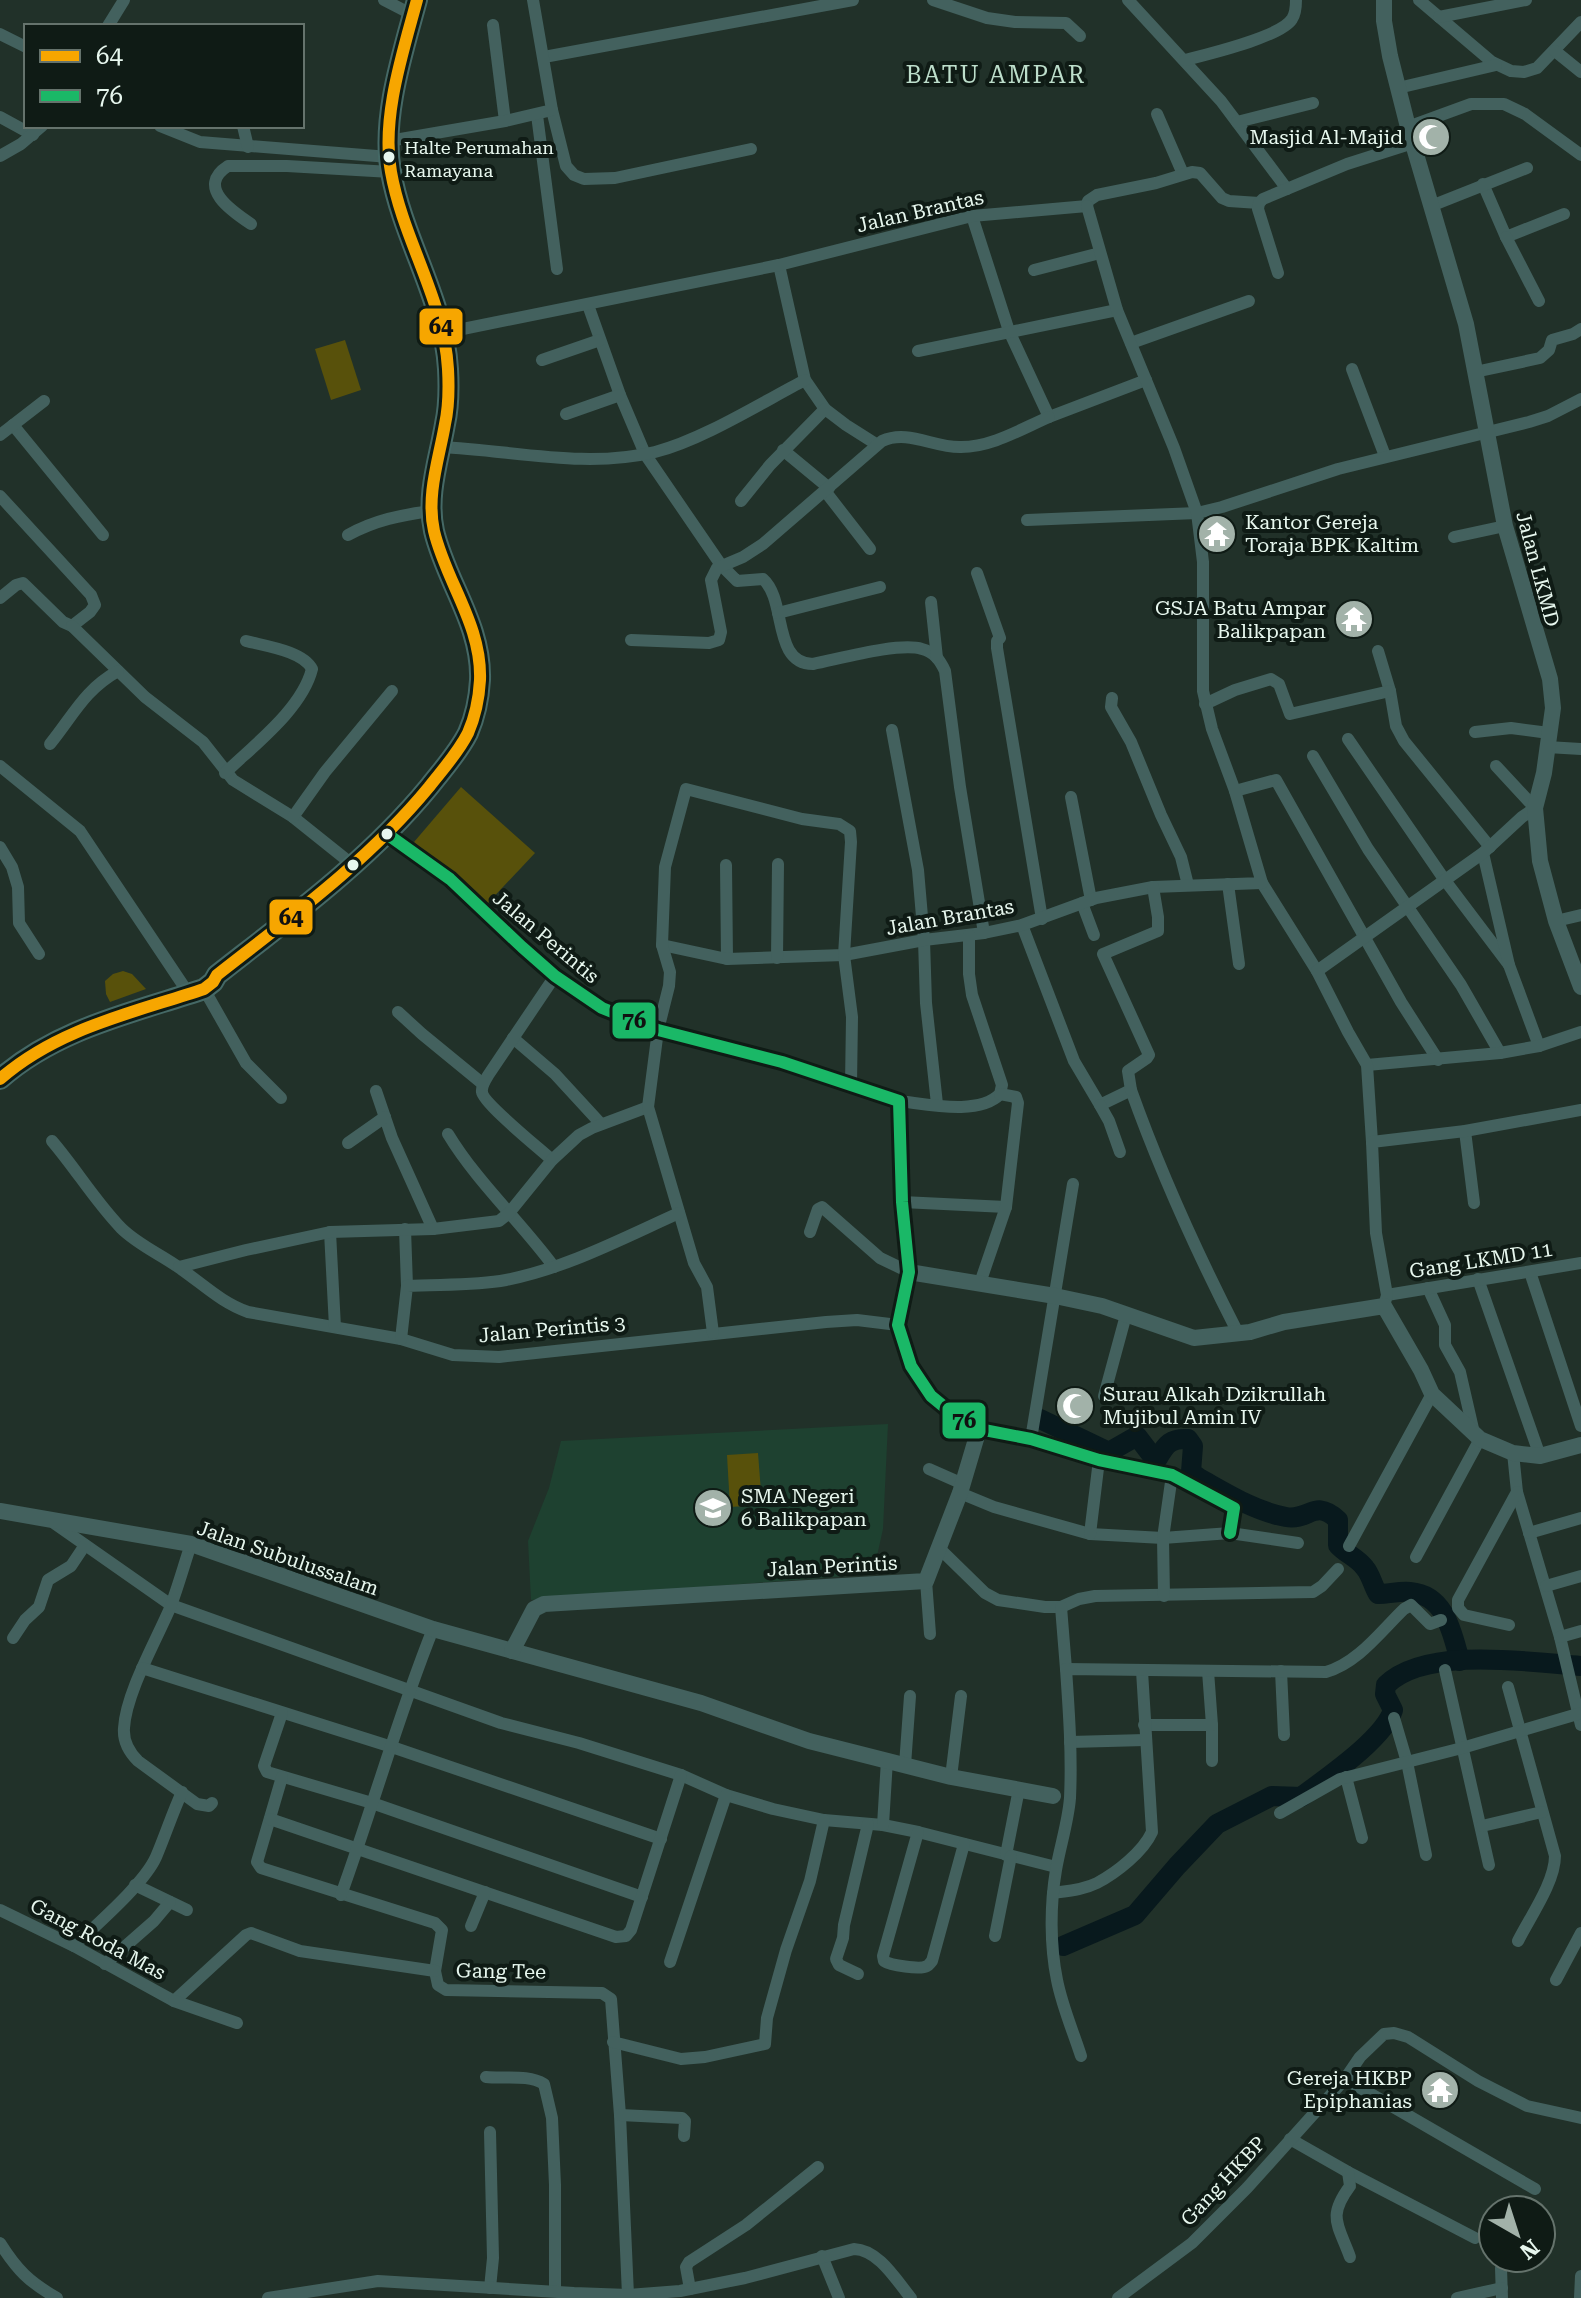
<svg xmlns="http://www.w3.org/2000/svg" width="1581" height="2298" font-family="'Roboto Serif',serif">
  <rect width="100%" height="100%" fill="#213129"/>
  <polygon fill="#1e4130" points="888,1424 883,1529 873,1574 531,1600 528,1541 549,1488 561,1441"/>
  <g fill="#58510b">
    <polygon points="345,340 361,390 331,400 315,349"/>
    <polygon points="461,787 535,853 487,904 414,842"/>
    <polygon points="123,971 132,974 146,989 110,1002 106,994 105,981 113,974"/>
    <polygon points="758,1453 762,1505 730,1507 727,1455"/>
  </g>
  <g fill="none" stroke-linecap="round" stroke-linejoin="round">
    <g stroke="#08191d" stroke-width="20">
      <path d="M1040,1419L1109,1452L1137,1436L1153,1457L1158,1458C1166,1444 1171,1438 1188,1439L1193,1446L1191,1472L1199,1478C1226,1493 1254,1511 1286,1517C1310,1521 1314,1498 1338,1520V1545C1346,1554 1358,1558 1365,1568C1371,1575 1373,1586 1378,1594C1389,1594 1399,1591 1410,1592C1446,1595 1452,1633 1460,1661"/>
      <path d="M1063,1946L1135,1915L1177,1866L1217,1824L1272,1796L1301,1797C1326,1778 1384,1739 1393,1710L1385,1694L1386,1685C1426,1646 1529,1662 1581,1666"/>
    </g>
    <g stroke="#43615e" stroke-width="12">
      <polyline points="384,0 413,15"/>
      <polyline points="933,0 987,18 1015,22 1066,23 1080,36"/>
      <polyline points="1128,0 1221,101 1287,189"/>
      <polyline points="1419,0 1492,62 1511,71 1524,72 1537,68 1581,22"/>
      <polyline points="1439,17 1526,0"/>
      <polyline points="493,25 505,121"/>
      <polyline points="108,26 124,0"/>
      <polyline points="0,34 26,47"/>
      <polyline points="1555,51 1581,72"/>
      <polyline points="544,57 853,0"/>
      <path d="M1185,60C1208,54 1281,37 1292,19C1296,13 1296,6 1296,0"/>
      <polyline points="1398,88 1496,65"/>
      <polyline points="552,110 566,166 574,175 584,179 615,178 751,149"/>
      <polyline points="1157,114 1183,174"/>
      <polyline points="537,115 557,269"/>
      <polyline points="0,117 33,135"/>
      <polyline points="1237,122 1313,103"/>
      <polyline points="160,126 200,142 389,157"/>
      <polyline points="243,126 248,147"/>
      <polyline points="1408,127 1471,104 1504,104 1525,114 1581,155"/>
      <polyline points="389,141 505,121 552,110 533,0"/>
      <polyline points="0,156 21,144 42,126"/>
      <polyline points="1483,184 1506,237 1564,214"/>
      <polyline points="1087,206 1088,201 1097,195 1156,183 1192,172 1200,173 1222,198 1229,201 1259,203"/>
      <polyline points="1431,206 1527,168"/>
      <polyline points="972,216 1009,331 1049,417 1146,380"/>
      <path d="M251,224C233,212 195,187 228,166H287L391,172"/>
      <polyline points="1506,237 1539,301"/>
      <polyline points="779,265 805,380 825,409"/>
      <polyline points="1034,270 1100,253"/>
      <polyline points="1278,273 1258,209 1259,203 1263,199 1347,164 1413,143"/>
      <path d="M588,305L620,395L645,454L721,565L737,581L763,579C787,600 772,664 813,664C839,659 899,642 922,649C934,652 940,660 945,671L960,787L984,933"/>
      <polyline points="443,333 779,265 972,216 1087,206"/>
      <polyline points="1131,343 1249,301"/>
      <polyline points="918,351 1117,310"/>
      <polyline points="542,360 600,340"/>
      <polyline points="1352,369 1385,456"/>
      <polyline points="1475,372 1540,358 1549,350 1552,340 1573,334 1581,329"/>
      <polyline points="566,414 620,395"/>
      <polyline points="13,425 103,535"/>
      <polyline points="0,435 44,401"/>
      <path d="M440,447C512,450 584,469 655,452C702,440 761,403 805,380"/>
      <polyline points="783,450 829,488"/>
      <polyline points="825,491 870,549"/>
      <polyline points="0,496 91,595 95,605 90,612 72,626 63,622 23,583 16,585 0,598"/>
      <polyline points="741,501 770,465 825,409 846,425 876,444"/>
      <polyline points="1027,520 1197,513 1222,507 1338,469 1529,422 1548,416 1581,399"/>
      <path d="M348,535C375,520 401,515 431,511"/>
      <polyline points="1454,537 1505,526"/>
      <polyline points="977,573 1000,638 997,641 997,648 1042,919"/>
      <polyline points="931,602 937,658"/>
      <polyline points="778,613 880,587"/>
      <polyline points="72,626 145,697 203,742 233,780 293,817 353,865"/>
      <path d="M631,640L709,643L719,640L721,632L711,580L717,568L743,557L763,544L882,441C908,429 934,448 961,447C992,447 1021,429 1049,417"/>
      <polyline points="1378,651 1390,691 1396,726 1404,741 1490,847"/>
      <polyline points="1112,698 1111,707 1131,742 1161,815 1181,857 1188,885"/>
      <polyline points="1205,704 1235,690 1271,679 1279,684 1290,714 1390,691"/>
      <polyline points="892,730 918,870 924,940 926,1003 937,1104"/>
      <polyline points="1475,732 1511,728 1549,733"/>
      <polyline points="1348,739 1444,879 1509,965"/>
      <path d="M50,744C73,716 84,690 118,671"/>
      <polyline points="1547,747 1581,749"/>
      <polyline points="1313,756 1368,849 1461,985 1500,1053"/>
      <polyline points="0,766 80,831 183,985"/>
      <path d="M225,773C254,745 302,709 312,669C303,651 265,646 246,641"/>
      <polyline points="1235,791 1276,780 1401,1002 1438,1060"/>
      <polyline points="1071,797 1091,900"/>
      <polyline points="293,817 325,772 392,691"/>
      <polyline points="0,847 12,867 18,887 19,923 39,954"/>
      <polyline points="1483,853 1509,965 1539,1046"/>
      <polyline points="726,865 727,959"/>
      <polyline points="1262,883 1317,971"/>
      <polyline points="1228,884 1239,964"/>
      <polyline points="1082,903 1094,935"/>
      <polyline points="1556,921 1581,915"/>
      <path d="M1022,925L1074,1061L1100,1105L1131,1090C1161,1174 1197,1253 1238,1333"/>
      <polyline points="662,945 727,959 844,955 924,940 984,933 1022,925 1096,898 1153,887 1262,883 1235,791 1212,729 1203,691 1203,562 1197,513 1174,448 1117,310 1087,206"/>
      <polyline points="777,958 778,864"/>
      <polyline points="204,989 246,1063 281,1098"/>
      <polyline points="398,1012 422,1034 483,1084"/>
      <polyline points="513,1038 555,1074 601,1124"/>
      <polyline points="1367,1065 1500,1053 1539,1046 1581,1032"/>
      <polyline points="1131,1090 1128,1071 1147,1058 1149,1055 1103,954 1158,931 1158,917 1153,887"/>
      <polyline points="376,1091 392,1138 433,1229"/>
      <path d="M899,1101C927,1104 979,1116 1000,1094L1002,1085L972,995L969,974V935"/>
      <polyline points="1100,1105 1109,1121 1120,1152"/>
      <polyline points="1465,1131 1474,1203"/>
      <path d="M448,1134C477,1182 520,1221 554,1267"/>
      <path d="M52,1141C76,1169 95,1201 121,1228C138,1245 162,1255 181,1269C204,1285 222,1303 248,1312L401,1339L453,1355L499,1357L826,1322L857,1320L898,1325"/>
      <polyline points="1372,1142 1367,1065 1348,1032 1317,971 1483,853 1522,817 1535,808 1496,766"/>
      <polyline points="348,1143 385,1117"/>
      <path d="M552,1160C540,1149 483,1103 482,1092C481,1086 486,1079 489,1074L555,976"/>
      <polyline points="902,1202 1006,1207"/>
      <polyline points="405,1229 407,1286"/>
      <polyline points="330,1232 335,1327"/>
      <polyline points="810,1232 818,1209 822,1207 880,1258 909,1272 898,1325 903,1347 911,1366 931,1396 953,1414 979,1429 1031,1439 1099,1460 1172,1475 1234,1508 1230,1533"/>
      <polyline points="179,1267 246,1250 330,1232 433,1229 499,1221 509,1213 552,1160 579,1135 592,1128 648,1107"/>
      <polyline points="1530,1272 1581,1426"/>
      <polyline points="1478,1279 1540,1456"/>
      <polyline points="980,1283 1006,1207 1018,1103 1016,1097 1000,1094"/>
      <polyline points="1428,1288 1445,1325 1445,1345 1460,1372 1474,1433"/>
      <polyline points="1387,1295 1581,1263"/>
      <polyline points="1384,1306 1387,1295 1376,1233 1372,1142 1465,1131 1581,1110"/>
      <polyline points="713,1333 707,1287 694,1263 648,1107 658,1030 669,986 670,972 662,945 665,867 686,789 802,819 839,824 850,831 851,842 844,955 852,1017 851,1084"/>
      <path d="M401,1339L407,1286C440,1284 474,1286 506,1280C567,1268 623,1238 679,1213"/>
      <polyline points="1104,1396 1126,1315"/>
      <polyline points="1031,1439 1073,1184"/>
      <polyline points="1513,1453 1517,1492 1560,1637 1581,1725"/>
      <polyline points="929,1469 963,1484"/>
      <polyline points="960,1493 994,1507 1090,1534 1163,1538 1230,1533 1298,1543"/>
      <polyline points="54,1523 171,1605 501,1723 579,1743 681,1775 726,1795 773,1809 824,1820 883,1825 918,1832 1056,1867"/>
      <polyline points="1529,1533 1581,1518"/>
      <polyline points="1090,1534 1099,1460"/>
      <path d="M191,1544C184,1565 178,1587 170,1608C156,1641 126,1693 124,1728C123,1741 129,1752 138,1761L197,1804L209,1806L212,1803"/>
      <polyline points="1349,1546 1432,1394"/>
      <polyline points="940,1549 985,1593 998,1600 1045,1607 1061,1607 1079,1599 1095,1596 1313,1592 1322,1586 1338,1569"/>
      <polyline points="1416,1557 1480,1439"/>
      <polyline points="926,1581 930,1634"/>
      <polyline points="1546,1586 1581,1576"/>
      <polyline points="1164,1596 1163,1538 1172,1475"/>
      <polyline points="1061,1607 1066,1669"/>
      <polyline points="1509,1625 1464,1615 1458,1608 1458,1600 1517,1492"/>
      <polyline points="1560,1637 1581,1631"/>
      <polyline points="13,1638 25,1620 39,1607 48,1580 71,1566 85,1545"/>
      <polyline points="142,1668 392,1747 661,1839"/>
      <polyline points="1445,1670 1489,1865"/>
      <polyline points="1208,1671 1212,1725 1212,1761"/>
      <polyline points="1281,1671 1284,1735"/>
      <path d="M1508,1687L1555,1856C1555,1882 1530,1917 1518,1941"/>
      <polyline points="282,1713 264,1766 267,1772 372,1803 642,1897"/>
      <polyline points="1394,1718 1407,1762 1426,1855"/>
      <polyline points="1144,1725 1212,1725"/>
      <polyline points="1070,1742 1145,1740"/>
      <polyline points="905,1765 910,1696"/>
      <polyline points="282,1777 257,1862 261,1868 435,1923 442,1930 435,1971 438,1985 446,1990 602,1993 611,1999 620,2115 628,2295"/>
      <polyline points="951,1777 961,1696"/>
      <polyline points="1346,1777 1362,1838"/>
      <polyline points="1280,1813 1340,1779 1462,1748 1581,1713"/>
      <polyline points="270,1819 616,1937 626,1936 631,1930 681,1775"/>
      <polyline points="883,1825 887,1760"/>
      <polyline points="1482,1826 1542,1812"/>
      <path d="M918,1832L883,1956L884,1961C890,1965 920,1970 927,1966C929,1965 930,1963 932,1961L964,1844"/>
      <polyline points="1006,1855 1019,1789"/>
      <polyline points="135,1885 187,1910"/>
      <path d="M1053,1893C1067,1891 1083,1890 1097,1883C1116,1873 1143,1852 1152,1832L1142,1671"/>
      <path d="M341,1895C373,1807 398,1716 433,1629"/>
      <polyline points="0,1910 74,1946 174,2001 246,1935 251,1933 300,1951 435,1971"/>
      <polyline points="471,1926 485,1892"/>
      <polyline points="995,1936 1011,1856"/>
      <path d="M74,1946C96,1925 144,1884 156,1857C165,1836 172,1814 182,1792"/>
      <polyline points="670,1962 726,1795"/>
      <polyline points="105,1964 154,1921 170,1902"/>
      <polyline points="858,1974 839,1965 836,1959 843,1938 844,1925 868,1824"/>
      <polyline points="1556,1980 1581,1933"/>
      <polyline points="174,2001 237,2023"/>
      <polyline points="613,2042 681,2059 705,2057 765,2044 767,2018 786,1950 810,1881 824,1820"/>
      <path d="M1081,2056C1073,2031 1062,2006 1057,1980C1050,1946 1050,1905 1056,1870C1060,1846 1068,1823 1070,1798C1072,1755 1069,1712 1066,1669L1326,1672C1358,1663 1381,1631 1404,1609L1411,1605L1430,1624L1441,1620"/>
      <path d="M486,2077C505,2079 528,2074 544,2084L552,2118L555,2185V2290"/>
      <polyline points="1345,2079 1535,2189"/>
      <polyline points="620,2115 682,2118 685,2121 684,2136"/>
      <polyline points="490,2132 493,2258 490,2288"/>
      <polyline points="1290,2139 1348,2172 1475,2238"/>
      <path d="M1348,2172L1350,2186C1327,2217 1338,2224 1350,2257"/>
      <path d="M0,2243C17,2270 29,2282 57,2298"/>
      <polyline points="822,2256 839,2298"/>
      <polyline points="1501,2268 1502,2298"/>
      <polyline points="690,2289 686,2267 689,2262 746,2225 818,2167"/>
      <path d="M268,2298L378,2281L574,2293L628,2295L680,2291L745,2278L854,2249C879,2250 896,2280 911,2298"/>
      <polyline points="1118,2298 1192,2243 1247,2188 1345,2079 1360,2057 1384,2034 1394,2033 1408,2037 1478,2081 1527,2106 1581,2118"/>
      <polyline points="1457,2298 1502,2288"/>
      <polyline points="1580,2298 1581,2276"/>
    </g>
    <g stroke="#43615e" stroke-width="16">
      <polyline points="1384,0 1384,21 1390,56 1408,127 1466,324 1505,526 1550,679 1553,708 1544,773 1535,808 1540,861 1556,921 1581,987"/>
      <polyline points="387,834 450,879 522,947 555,976 602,1008 658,1030 782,1062 899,1101 902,1202 909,1272 1055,1296 1102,1306 1194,1338 1250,1332 1284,1322 1384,1306 1421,1370 1432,1394 1480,1439 1513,1453 1540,1456 1581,1445"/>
      <polyline points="0,1511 191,1544 433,1629 701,1703 809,1741 951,1777 1053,1796"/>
      <polyline points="512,1651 534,1609 544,1604 926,1581 960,1493 979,1429"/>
    </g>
    <path stroke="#456966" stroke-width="22" d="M0,1079C58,1028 133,1013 204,989L213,982L217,975C291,917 369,860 429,787C443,769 458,753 468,733C475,717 479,698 480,680C482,625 446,582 434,531C426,495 439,459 445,424C449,406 449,387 448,369C444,299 403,240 391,172C381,118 403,52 417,0"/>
    <defs>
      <path id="bus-1" d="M0,1079C58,1028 133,1013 204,989L213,982L217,975C291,917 369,860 429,787C443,769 458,753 468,733C475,717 479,698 480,680C482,625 446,582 434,531C426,495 439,459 445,424C449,406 449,387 448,369C444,299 403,240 391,172C381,118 403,52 417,0"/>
      <polyline id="bus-2" points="387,834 450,879 522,947 555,976 602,1008 658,1030 782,1062 899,1101 902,1202 909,1272 898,1325 911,1366 931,1396 953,1414 979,1429 1031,1439 1099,1460 1172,1475 1234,1508 1230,1533"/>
    </defs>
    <use href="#bus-1" stroke="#0f1b15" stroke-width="18"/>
    <use href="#bus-2" stroke="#0f1b15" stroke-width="18"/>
    <use href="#bus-1" stroke="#f7a600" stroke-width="12"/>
    <use href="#bus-2" stroke="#1ab867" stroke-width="12"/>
  </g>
  <defs>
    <symbol id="mosque-disc" viewBox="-11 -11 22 22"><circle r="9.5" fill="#a2b2a9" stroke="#0f1b15"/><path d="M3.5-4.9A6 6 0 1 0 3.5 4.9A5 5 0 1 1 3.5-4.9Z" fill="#fff"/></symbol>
    <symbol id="temple-disc" viewBox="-11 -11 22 22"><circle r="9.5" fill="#a2b2a9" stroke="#0f1b15"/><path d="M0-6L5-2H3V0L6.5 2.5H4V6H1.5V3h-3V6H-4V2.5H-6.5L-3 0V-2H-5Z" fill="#fff"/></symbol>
    <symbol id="school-disc" viewBox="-11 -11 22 22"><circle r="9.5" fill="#a2b2a9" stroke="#0f1b15"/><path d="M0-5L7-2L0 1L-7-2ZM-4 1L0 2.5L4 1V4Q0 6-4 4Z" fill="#fff"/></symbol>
  </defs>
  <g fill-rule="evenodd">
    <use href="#mosque-disc" x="1409" y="115" width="44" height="44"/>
    <use href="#temple-disc" x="1195" y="512" width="44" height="44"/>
    <use href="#temple-disc" x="1332" y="597" width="44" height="44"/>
    <use href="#mosque-disc" x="1053" y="1384" width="44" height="44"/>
    <use href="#school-disc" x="691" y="1486" width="44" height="44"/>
    <use href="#temple-disc" x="1418" y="2068" width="44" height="44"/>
  </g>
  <g fill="#e7f7ee" stroke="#0f1b15" stroke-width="3">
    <circle cx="389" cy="157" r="7"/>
    <circle cx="387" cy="834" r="7"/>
    <circle cx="353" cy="865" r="7"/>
  </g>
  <g text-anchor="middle" stroke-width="8" stroke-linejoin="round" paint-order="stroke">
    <g font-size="18" fill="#e7f7ee" stroke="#0f1b15" text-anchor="start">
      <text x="404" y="154">Halte Perumahan<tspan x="404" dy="23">Ramayana</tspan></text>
    </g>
    <g font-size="20" fill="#e7f7ee" stroke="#0f1b15" text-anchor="end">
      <text x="1403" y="144">Masjid Al-Majid</text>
      <text x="1245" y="529" text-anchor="start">Kantor Gereja<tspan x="1245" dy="23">Toraja BPK Kaltim</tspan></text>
      <text x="1326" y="615">GSJA Batu Ampar<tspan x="1326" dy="23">Balikpapan</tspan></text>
      <text x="1103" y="1401" text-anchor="start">Surau Alkah Dzikrullah<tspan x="1103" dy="23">Mujibul Amin IV</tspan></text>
      <text x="741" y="1503" text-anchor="start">SMA Negeri<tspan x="741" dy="23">6 Balikpapan</tspan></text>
      <text x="1412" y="2085">Gereja HKBP<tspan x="1412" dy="23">Epiphanias</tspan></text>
    </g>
    <g font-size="20" fill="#e7f7ee" stroke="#0f1b15">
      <text transform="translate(920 211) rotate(-13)" y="7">Jalan Brantas</text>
      <text transform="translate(1538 569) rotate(75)" y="7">Jalan LKMD</text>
      <text transform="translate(950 917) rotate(-10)" y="7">Jalan Brantas</text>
      <text transform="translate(546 937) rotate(40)" y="7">Jalan Perintis</text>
      <text transform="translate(1481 1260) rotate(-9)" y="7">Gang LKMD 11</text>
      <text transform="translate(552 1329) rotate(-5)" y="7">Jalan Perintis 3</text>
      <text transform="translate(288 1558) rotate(19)" y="7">Jalan Subulussalam</text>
      <text transform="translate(832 1566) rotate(-3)" y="7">Jalan Perintis</text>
      <text transform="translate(98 1939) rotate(28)" y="7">Gang Roda Mas</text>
      <text transform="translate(501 1971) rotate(1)" y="7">Gang Tee</text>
      <text transform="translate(1223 2181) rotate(-47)" y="7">Gang HKBP</text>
    </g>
    <g font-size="24" letter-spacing="2" fill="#bddecb" stroke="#0f1b15">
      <text x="996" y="83">BATU AMPAR</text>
    </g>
  </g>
  <g stroke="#0f1b15" stroke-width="3">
    <rect x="418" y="307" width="46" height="39" rx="8" fill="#f7a600"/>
    <rect x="268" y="898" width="46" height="38" rx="8" fill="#f7a600"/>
    <rect x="611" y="1001" width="46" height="39" rx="8" fill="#1ab867"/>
    <rect x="941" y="1401" width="46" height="39" rx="8" fill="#1ab867"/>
  </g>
  <g font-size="22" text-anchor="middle" font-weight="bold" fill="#111">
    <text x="441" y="334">64</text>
    <text x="291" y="925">64</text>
    <text x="634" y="1028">76</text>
    <text x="964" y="1428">76</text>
  </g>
  <rect x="24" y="24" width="280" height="104" fill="#0f1b15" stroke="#65736c" stroke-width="2"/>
  <rect x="40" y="50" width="40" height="12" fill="#f7a600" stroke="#65736c" stroke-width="2"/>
  <text x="96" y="64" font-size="24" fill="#e7f7ee">64</text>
  <rect x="40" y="90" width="40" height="12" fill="#1ab867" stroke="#65736c" stroke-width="2"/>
  <text x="96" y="104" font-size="24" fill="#e7f7ee">76</text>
  <g transform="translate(1517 2234) rotate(141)"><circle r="38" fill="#0f1b15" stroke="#65736c" stroke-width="2"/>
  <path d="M0-6L14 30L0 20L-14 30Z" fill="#a2b2a9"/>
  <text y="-12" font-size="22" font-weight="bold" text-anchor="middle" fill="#e7f7ee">N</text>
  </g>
</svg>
